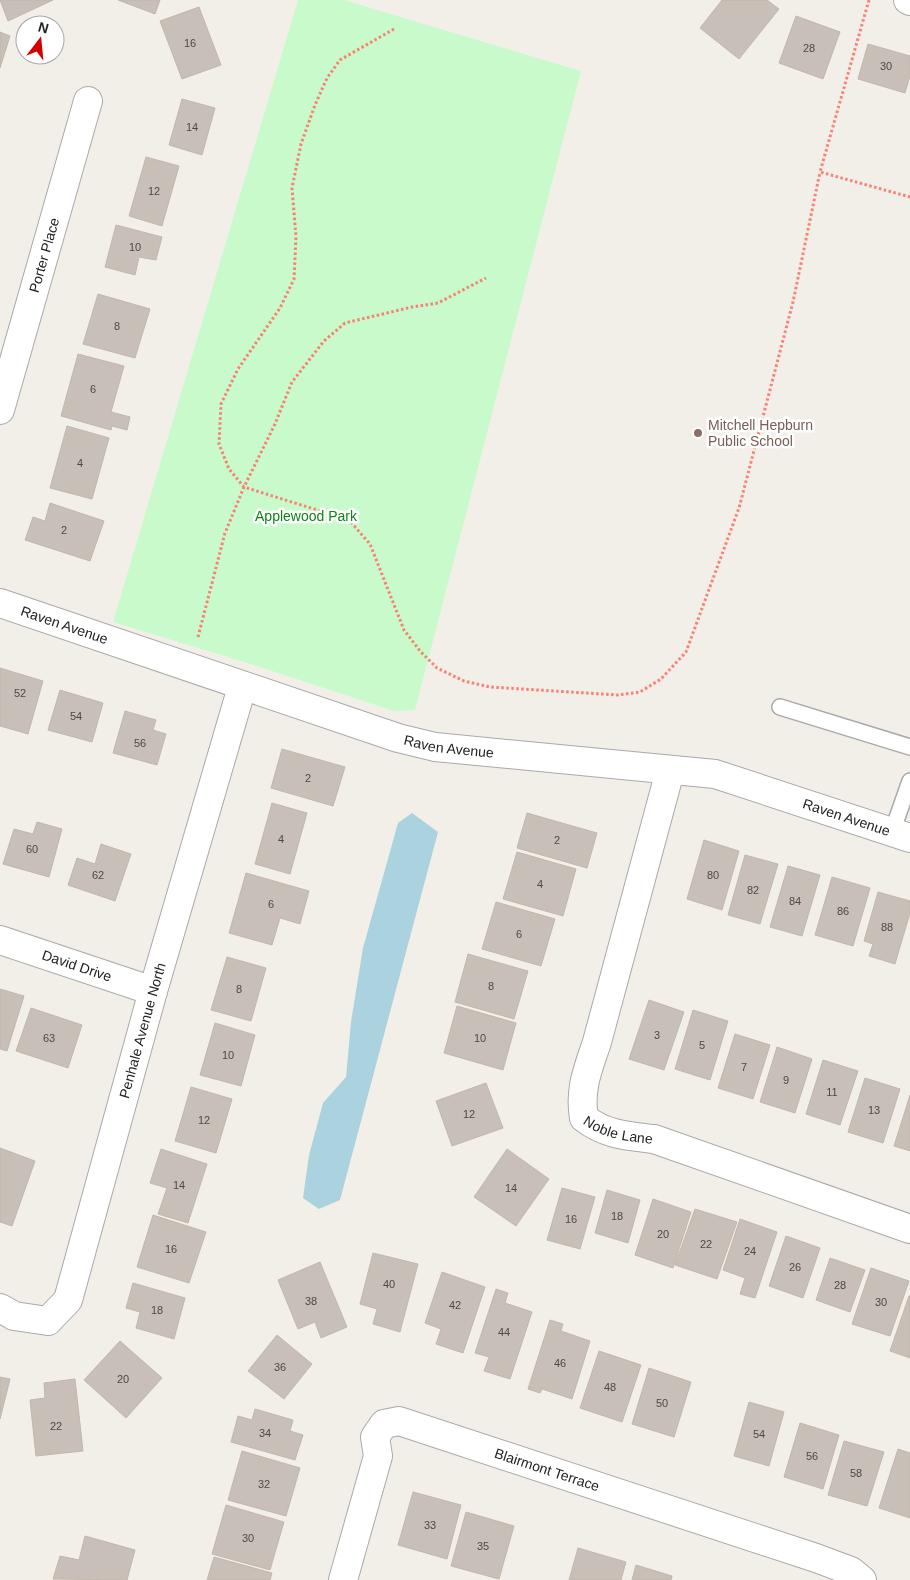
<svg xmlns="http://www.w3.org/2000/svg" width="910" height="1580" font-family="Arial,sans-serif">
  <rect width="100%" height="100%" fill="#f2efe9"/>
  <polygon fill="#c8facc" points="298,0 344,0 581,71 415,710 394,711 254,665 113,622"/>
  <polygon fill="#aad3df" points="412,813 438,832 340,1200 319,1209 303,1198 309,1155 323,1103 346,1077 351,1022 363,948 398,823"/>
  <g fill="#c7bfb8" stroke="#c4b6ab">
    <polygon points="0,0 53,0 8,21"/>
    <polygon points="118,0 160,0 155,14"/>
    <polygon points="722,0 767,0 779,9 739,59 700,28"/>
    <polygon points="199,7 221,65 182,79 160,21"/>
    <polygon points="796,16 840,32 823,79 779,63"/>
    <polygon points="0,32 10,36 0,68"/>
    <polygon points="868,44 910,56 910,76 905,93 858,79"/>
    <polygon points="182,99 215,108 202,155 169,145"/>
    <polygon points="146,157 179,166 162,226 129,216"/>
    <polygon points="116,225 162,237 156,260 139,257 135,275 105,267"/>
    <polygon points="98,294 150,309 135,358 83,344"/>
    <polygon points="78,354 124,366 111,412 130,417 127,430 112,426 111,430 61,416"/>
    <polygon points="67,426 109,438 92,499 50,488"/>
    <polygon points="50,503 104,521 90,561 25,540 33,517 45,521"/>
    <polygon points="0,668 43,681 28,734 0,726"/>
    <polygon points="60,690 103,703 92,742 48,730"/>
    <polygon points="125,711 156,720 153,730 166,734 157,765 113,753"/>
    <polygon points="282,749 345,767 333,806 271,788"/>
    <polygon points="272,803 307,813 290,874 255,864"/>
    <polygon points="527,813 597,833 587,868 517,848"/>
    <polygon points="37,822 62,829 49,877 3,864 14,829 33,834"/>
    <polygon points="704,840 739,851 722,910 687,899"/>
    <polygon points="101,844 131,854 115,901 68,885 77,858 95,864"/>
    <polygon points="517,852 576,869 563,916 503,899"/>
    <polygon points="745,855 778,864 760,924 728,915"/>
    <polygon points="788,866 820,875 802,936 770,927"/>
    <polygon points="246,873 309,891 300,924 280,918 272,945 229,933"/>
    <polygon points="832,877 870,888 853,946 815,935"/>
    <polygon points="878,892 910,901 910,913 895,964 869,956 873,944 864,941"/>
    <polygon points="496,902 555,919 541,966 482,949"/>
    <polygon points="468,954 528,971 514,1019 455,1002"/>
    <polygon points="227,957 266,968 251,1021 211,1010"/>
    <polygon points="0,989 24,996 7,1051 0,1049"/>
    <polygon points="649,1000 684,1012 664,1070 629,1059"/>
    <polygon points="457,1006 516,1023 503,1070 444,1053"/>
    <polygon points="31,1008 82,1025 68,1068 16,1051"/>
    <polygon points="693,1010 728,1021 710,1080 675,1069"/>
    <polygon points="215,1023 255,1035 241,1086 200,1075"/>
    <polygon points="735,1034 770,1045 753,1099 718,1088"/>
    <polygon points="777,1047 812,1059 795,1113 760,1102"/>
    <polygon points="823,1060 858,1071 840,1125 806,1114"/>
    <polygon points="865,1078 900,1089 883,1143 848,1132"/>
    <polygon points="486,1083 503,1128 452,1146 436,1101"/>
    <polygon points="191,1087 232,1099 216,1153 175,1141"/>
    <polygon points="910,1095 910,1151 894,1146"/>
    <polygon points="0,1148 35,1161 12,1226 0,1222"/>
    <polygon points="161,1149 207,1164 188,1223 158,1214 167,1188 150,1183"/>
    <polygon points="507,1149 549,1179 516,1226 474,1197"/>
    <polygon points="562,1188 595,1197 580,1249 547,1240"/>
    <polygon points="607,1190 640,1200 628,1243 595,1233"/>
    <polygon points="653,1199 691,1212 673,1268 635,1255"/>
    <polygon points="695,1209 737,1222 717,1279 675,1265"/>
    <polygon points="153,1215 206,1232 189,1283 137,1267"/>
    <polygon points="740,1219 777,1232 755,1298 740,1294 745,1278 723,1270"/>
    <polygon points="786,1236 820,1248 803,1298 769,1286"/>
    <polygon points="373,1253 418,1264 400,1332 373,1324 377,1309 360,1304"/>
    <polygon points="830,1258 865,1270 850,1312 816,1300"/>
    <polygon points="320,1262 347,1327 321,1338 315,1322 298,1329 278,1280"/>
    <polygon points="871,1268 909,1281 890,1336 852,1324"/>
    <polygon points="442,1272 485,1287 463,1353 436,1344 441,1329 425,1323"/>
    <polygon points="133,1283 185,1298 174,1339 136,1328 140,1312 126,1308"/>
    <polygon points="496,1289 508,1293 505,1303 532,1312 510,1379 484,1371 489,1357 475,1353"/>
    <polygon points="909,1296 910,1296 910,1358 890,1351"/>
    <polygon points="550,1320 563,1324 561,1331 590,1341 572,1399 542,1389 540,1393 528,1389"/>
    <polygon points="277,1335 312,1364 284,1399 248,1371"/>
    <polygon points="120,1341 162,1378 126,1418 84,1380"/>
    <polygon points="599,1351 641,1365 622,1422 580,1408"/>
    <polygon points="649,1368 691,1382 674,1437 632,1424"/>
    <polygon points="0,1377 10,1379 0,1419"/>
    <polygon points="75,1379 83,1451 36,1456 30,1400 45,1398 44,1383"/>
    <polygon points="749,1402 784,1412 769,1466 734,1456"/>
    <polygon points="255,1409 293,1420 290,1431 303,1435 295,1460 231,1442 238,1416 252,1420"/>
    <polygon points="800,1423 839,1435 823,1489 784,1477"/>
    <polygon points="844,1441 884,1452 867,1506 828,1495"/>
    <polygon points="898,1449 910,1453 910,1518 879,1508"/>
    <polygon points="242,1451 300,1468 286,1516 228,1500"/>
    <polygon points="413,1492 461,1505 447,1559 398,1545"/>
    <polygon points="226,1505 284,1522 270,1570 212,1554"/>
    <polygon points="466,1512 514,1526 499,1579 451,1566"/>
    <polygon points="85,1536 135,1550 127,1580 53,1579 60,1556 79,1560"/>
    <polygon points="578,1548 626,1562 621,1580 569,1580"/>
    <polygon points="214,1557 272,1573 270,1580 207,1580"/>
    <polygon points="636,1565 672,1576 671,1580 632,1580"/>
  </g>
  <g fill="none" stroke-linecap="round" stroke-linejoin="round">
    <defs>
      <g id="lane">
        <polyline points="780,707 910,747"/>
        <polyline points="892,832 910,781"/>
      </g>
      <g id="street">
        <polyline points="908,0 910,1"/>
        <path id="s1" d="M0,410L88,101"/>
        <path id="s2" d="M0,603L398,738L435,747L715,774L910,838"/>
        <path id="s3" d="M670,771L597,1042C588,1069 579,1089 584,1118C606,1135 627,1136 654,1139L910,1229"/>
        <path id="s4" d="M0,940L153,991"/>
        <path id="s5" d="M0,1308L14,1316L48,1321L68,1300L153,991L242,687"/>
        <path id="s6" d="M343,1580L378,1456L375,1437L384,1424L399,1421L816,1558L851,1571L862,1580"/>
      </g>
    </defs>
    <use href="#lane" stroke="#a9a9a9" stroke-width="18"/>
    <use href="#street" stroke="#a9a9a9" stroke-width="30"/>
    <g stroke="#fa8072" stroke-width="3" stroke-dasharray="2.5 2.5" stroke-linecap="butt">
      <polyline points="869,0 820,172 910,197"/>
      <polyline points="394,29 340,60 327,78 315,105 301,144 292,188 296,237 294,279 280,308 238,369 221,404 219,444 229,469 244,487 349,520 370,544 404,630 420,651 437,668 464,681 490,687 618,695 640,692 661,679 686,652 739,508 793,302 820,172"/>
      <polyline points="198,637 225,533 244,487 275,424 292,382 324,341 345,323 412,307 438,303 486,278"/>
    </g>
    <use href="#lane" stroke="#fff" stroke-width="15"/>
    <use href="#street" stroke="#fff" stroke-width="28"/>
  </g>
  <circle fill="#8d6e63" stroke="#fff" stroke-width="2" cx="698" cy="433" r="5"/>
  <g text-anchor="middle" stroke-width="5" stroke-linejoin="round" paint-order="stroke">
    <g font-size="11" fill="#4b4948">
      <text x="190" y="47">16</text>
      <text x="809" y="52">28</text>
      <text x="886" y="70">30</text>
      <text x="192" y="131">14</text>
      <text x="154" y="195">12</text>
      <text x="135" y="251">10</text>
      <text x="117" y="330">8</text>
      <text x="93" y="393">6</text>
      <text x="80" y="467">4</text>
      <text x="64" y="534">2</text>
      <text x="20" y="697">52</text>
      <text x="76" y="720">54</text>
      <text x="140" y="747">56</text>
      <text x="308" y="782">2</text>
      <text x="281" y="843">4</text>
      <text x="557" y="844">2</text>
      <text x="32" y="853">60</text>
      <text x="98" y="879">62</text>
      <text x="713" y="879">80</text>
      <text x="540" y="888">4</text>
      <text x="753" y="894">82</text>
      <text x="795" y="905">84</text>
      <text x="271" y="908">6</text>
      <text x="843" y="915">86</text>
      <text x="887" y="931">88</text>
      <text x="519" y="938">6</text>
      <text x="491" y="990">8</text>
      <text x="239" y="993">8</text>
      <text x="657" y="1039">3</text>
      <text x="49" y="1042">63</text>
      <text x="480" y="1042">10</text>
      <text x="702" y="1049">5</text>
      <text x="228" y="1059">10</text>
      <text x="744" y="1071">7</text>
      <text x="786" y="1084">9</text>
      <text x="832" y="1096">11</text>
      <text x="874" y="1114">13</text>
      <text x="469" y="1118">12</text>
      <text x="204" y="1124">12</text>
      <text x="179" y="1189">14</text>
      <text x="511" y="1192">14</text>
      <text x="617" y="1220">18</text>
      <text x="571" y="1223">16</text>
      <text x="663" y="1238">20</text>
      <text x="706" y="1248">22</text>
      <text x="171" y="1253">16</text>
      <text x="750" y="1255">24</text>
      <text x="795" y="1271">26</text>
      <text x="389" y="1288">40</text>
      <text x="840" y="1289">28</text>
      <text x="311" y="1305">38</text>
      <text x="881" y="1306">30</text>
      <text x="455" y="1309">42</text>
      <text x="157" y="1314">18</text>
      <text x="504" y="1336">44</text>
      <text x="560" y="1367">46</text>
      <text x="280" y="1371">36</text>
      <text x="123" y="1383">20</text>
      <text x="610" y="1391">48</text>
      <text x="662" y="1407">50</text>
      <text x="56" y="1430">22</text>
      <text x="265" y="1437">34</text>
      <text x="759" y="1438">54</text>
      <text x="812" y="1460">56</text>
      <text x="856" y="1477">58</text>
      <text x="264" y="1488">32</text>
      <text x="430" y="1529">33</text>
      <text x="248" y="1542">30</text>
      <text x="483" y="1550">35</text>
    </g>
    <g font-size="14" fill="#222" stroke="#fff">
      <text dy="5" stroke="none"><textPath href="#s1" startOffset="161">Porter Place</textPath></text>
      <text dy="5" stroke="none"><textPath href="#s2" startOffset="68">Raven Avenue</textPath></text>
      <text dy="5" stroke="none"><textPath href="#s2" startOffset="472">Raven Avenue</textPath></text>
      <text dy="5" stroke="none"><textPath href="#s2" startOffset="878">Raven Avenue</textPath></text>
      <text dy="5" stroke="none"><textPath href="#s4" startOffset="81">David Drive</textPath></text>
      <text dy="5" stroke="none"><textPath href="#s5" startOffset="359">Penhale Avenue North</textPath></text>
      <text dy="5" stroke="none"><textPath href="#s3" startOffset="396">Noble Lane</textPath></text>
      <text dy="5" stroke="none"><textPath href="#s6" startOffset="335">Blairmont Terrace</textPath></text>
    </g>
    <g font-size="14" fill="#785e54" stroke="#fff" text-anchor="start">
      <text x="708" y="430">Mitchell Hepburn<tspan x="708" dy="16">Public School</tspan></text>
    </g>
    <g font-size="14" fill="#0c8416" stroke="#fff">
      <text x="306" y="521">Applewood Park</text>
    </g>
  </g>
  <g transform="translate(40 40) rotate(16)"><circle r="24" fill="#ffffff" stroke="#a7a7a7"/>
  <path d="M0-4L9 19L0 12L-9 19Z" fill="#d40000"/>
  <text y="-8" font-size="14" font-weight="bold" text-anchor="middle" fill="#222222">N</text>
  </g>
</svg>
